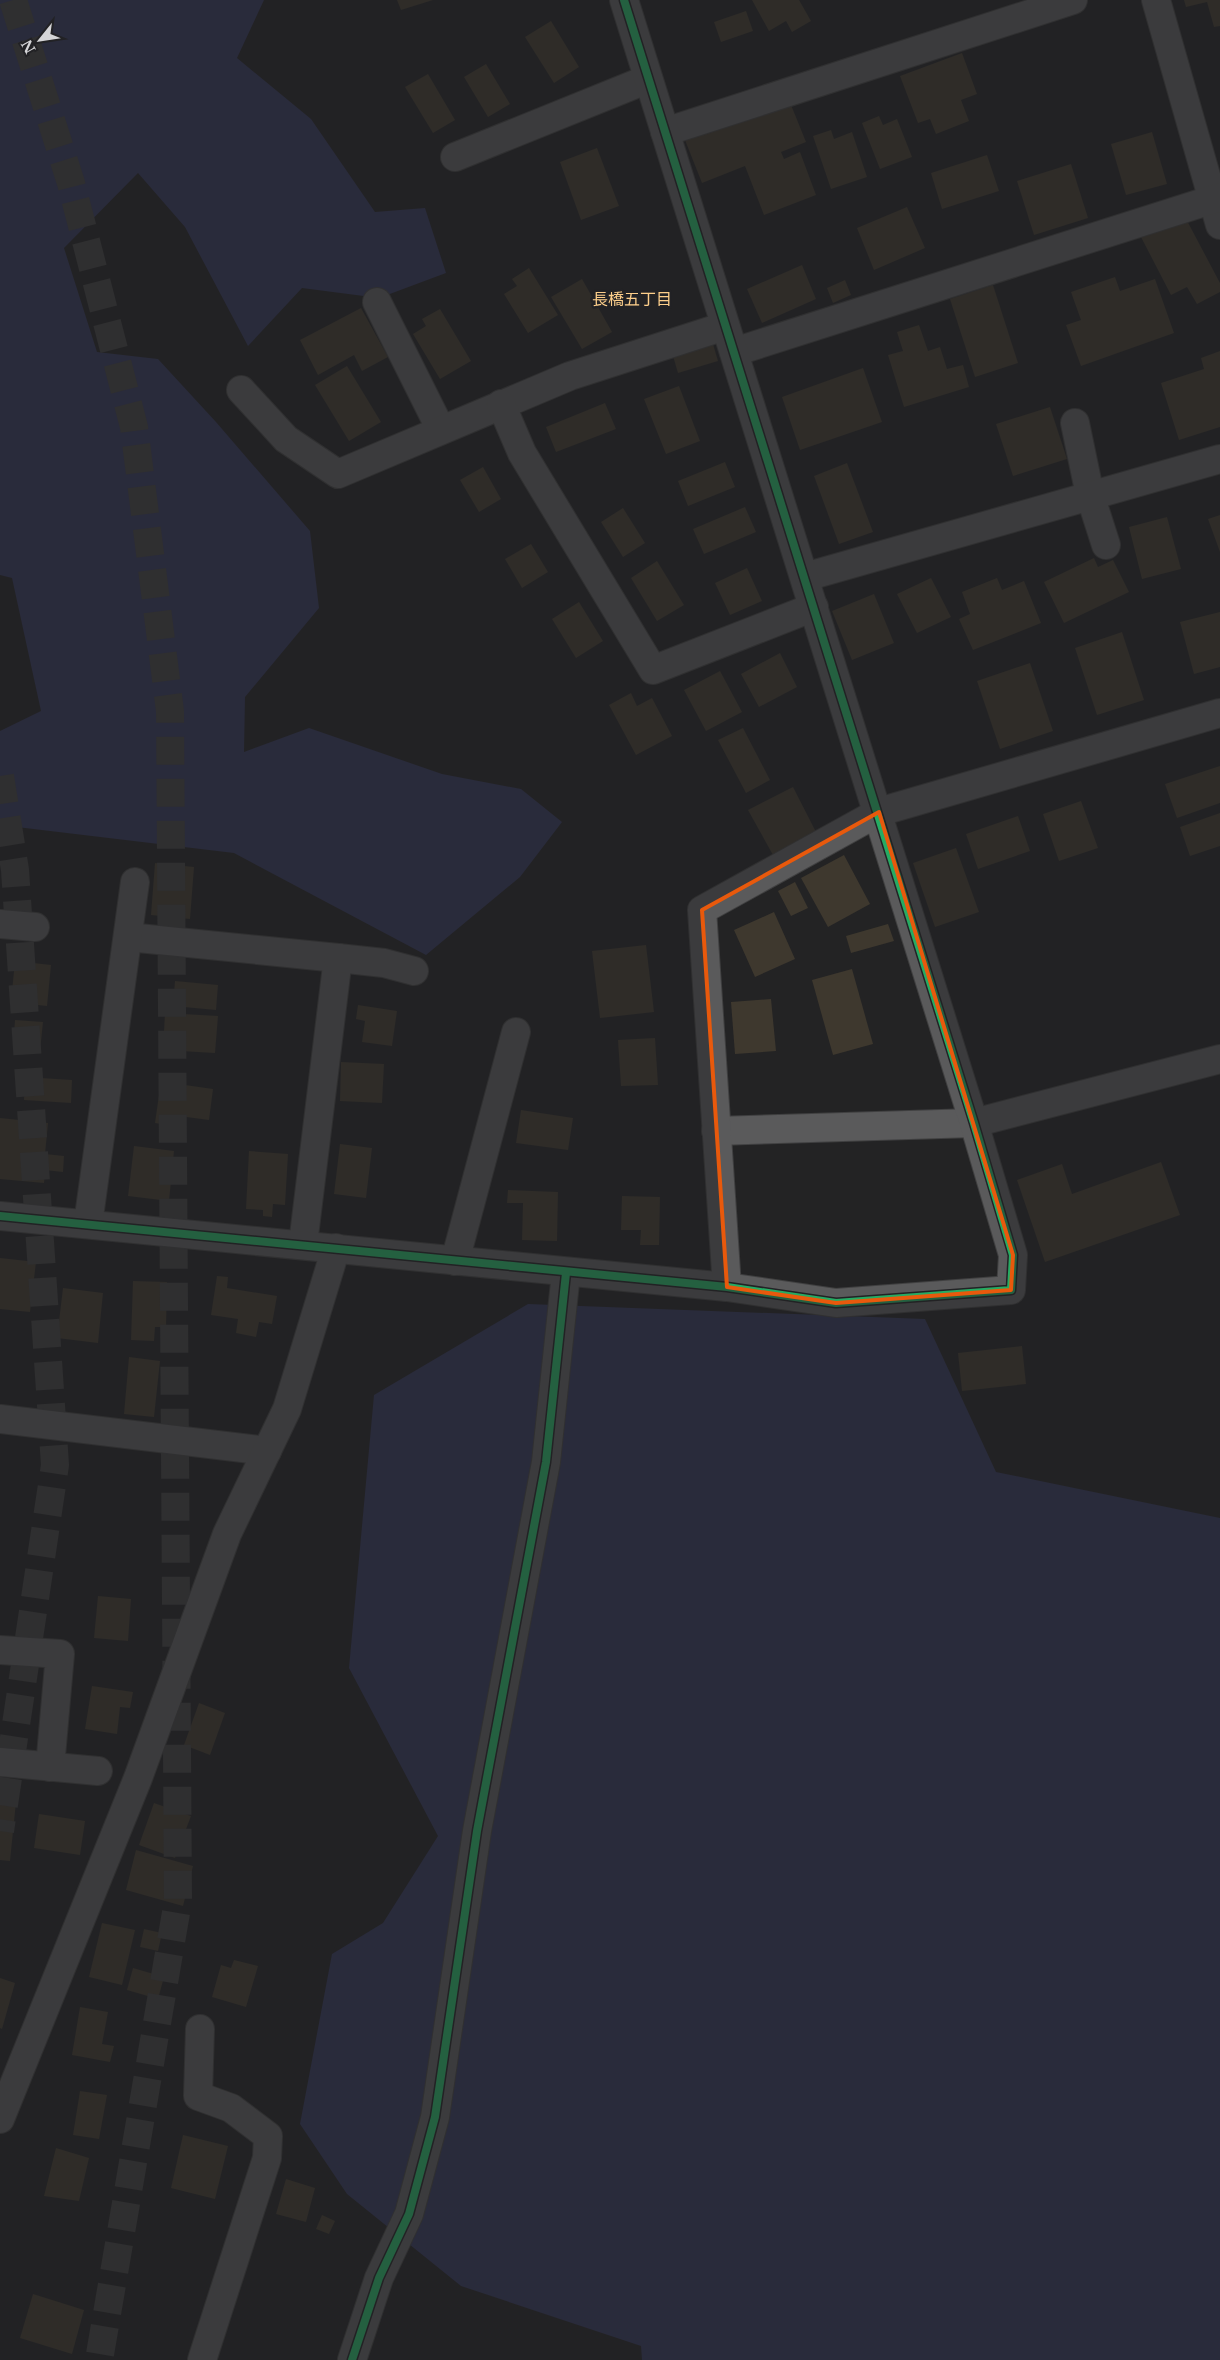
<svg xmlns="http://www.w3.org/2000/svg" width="1220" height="2360" font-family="'Libre Baskerville','Noto Sans JP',serif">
  <rect width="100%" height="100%" fill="#232324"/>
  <g fill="#323557">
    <polygon points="0,0 264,0 237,58 311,119 375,212 425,208 446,273 379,298 302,288 248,346 185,227 138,173 64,248 97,352 158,359 216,422 310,531 319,608 245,697 244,752 309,728 442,774 521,789 562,822 520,877 426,955 234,853 0,825 0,731 41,711 12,578 0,575"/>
    <polygon points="528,1304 925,1319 996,1472 1220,1518 1220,2360 642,2360 641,2346 461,2286 347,2194 300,2124 332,1954 383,1923 438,1836 349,1668 374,1395"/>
  </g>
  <g fill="#3e382e">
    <polygon points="397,0 433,0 401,10"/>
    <polygon points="752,0 799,0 811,21 792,32 786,21 769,31"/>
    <polygon points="1184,0 1220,0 1220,26 1214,27 1207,2 1186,7"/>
    <polygon points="746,11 753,31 721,42 714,22"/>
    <polygon points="551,21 579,67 554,83 525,37"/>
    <polygon points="962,53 977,94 961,100 969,121 936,134 930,119 918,123 900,76"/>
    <polygon points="486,64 510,104 488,117 464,77"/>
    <polygon points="428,74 455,120 433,133 405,87"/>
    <polygon points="789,100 806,142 781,152 784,159 800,152 816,195 764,215 745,166 702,183 685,140"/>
    <polygon points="879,116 883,125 897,119 912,157 880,169 862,123"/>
    <polygon points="831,130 834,139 852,132 867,177 831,189 813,136"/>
    <polygon points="1152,132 1167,184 1126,195 1111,144"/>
    <polygon points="597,148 619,206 581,220 560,162"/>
    <polygon points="987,155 999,191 942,209 931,173"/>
    <polygon points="1071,164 1088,218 1034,235 1017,181"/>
    <polygon points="907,207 925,248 874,270 857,228"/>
    <polygon points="1184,215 1220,283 1220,292 1197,304 1187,287 1171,295 1141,237"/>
    <polygon points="802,265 816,299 762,323 747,289"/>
    <polygon points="529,268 558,315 528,333 504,294 517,286 512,279"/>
    <polygon points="1115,277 1120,291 1155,279 1174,333 1081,366 1066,325 1081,320 1071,292"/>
    <polygon points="582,279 612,332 582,349 551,297"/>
    <polygon points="845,280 851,295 833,303 827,288"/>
    <polygon points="993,285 1018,363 975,377 950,299"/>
    <polygon points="361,308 388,357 362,371 354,355 318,375 300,340"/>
    <polygon points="440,309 471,361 440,379 413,334 426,326 422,319"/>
    <polygon points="919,325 928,351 940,347 947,369 963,365 969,387 904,407 888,355 903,351 897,332"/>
    <polygon points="713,344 718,361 678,373 673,356"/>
    <polygon points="1220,351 1220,427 1179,440 1161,383 1204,369 1201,358"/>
    <polygon points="347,366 381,422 349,441 315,385"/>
    <polygon points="863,368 882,422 800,450 782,397"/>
    <polygon points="679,386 700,441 666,454 644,399"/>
    <polygon points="605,403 616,429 556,452 546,427"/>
    <polygon points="1050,407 1067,459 1013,476 996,424"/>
    <polygon points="725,462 735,487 688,506 678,481"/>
    <polygon points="847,463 873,532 839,544 814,476"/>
    <polygon points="483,467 501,499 479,512 460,480"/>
    <polygon points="745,507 756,532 704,554 693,529"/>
    <polygon points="623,508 645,543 623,557 601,522"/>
    <polygon points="1220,515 1220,552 1208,519"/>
    <polygon points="1167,517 1181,569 1142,579 1129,527"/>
    <polygon points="531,544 548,572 522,588 505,559"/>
    <polygon points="1094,558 1098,567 1113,560 1129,592 1064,623 1044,582"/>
    <polygon points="657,561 684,605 657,621 631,578"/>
    <polygon points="747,568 762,601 730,615 715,583"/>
    <polygon points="931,578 951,617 917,633 897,594"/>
    <polygon points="997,578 1002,590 1024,581 1041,623 973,650 959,619 970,614 962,592"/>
    <polygon points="874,594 894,643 852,660 832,611"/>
    <polygon points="579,602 603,641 576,658 552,619"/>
    <polygon points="1220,612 1220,667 1194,674 1180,622"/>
    <polygon points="1122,632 1144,700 1097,715 1075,648"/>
    <polygon points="780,653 797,687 759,707 741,674"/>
    <polygon points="1030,663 1053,731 1000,749 977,681"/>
    <polygon points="720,671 742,712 706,731 684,690"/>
    <polygon points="631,693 637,706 652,698 672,736 636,755 609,705"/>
    <polygon points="743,728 770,780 746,793 718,740"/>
    <polygon points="1220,766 1220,803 1177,818 1165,784"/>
    <polygon points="793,787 816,832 773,855 748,810"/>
    <polygon points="1081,801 1098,848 1059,861 1043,814"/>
    <polygon points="1220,813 1220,846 1190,856 1180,827"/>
    <polygon points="1018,816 1030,851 978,869 966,834"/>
    <polygon points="956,848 979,912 935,927 913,863"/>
    <polygon points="844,855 870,904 828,927 801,878"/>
    <polygon points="155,863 194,867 190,919 151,915"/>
    <polygon points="795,882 808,908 791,916 778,891"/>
    <polygon points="774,912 795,959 755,977 734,930"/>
    <polygon points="888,924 894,941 851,953 846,936"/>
    <polygon points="646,945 654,1012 600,1018 592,951"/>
    <polygon points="15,961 51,965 47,1006 11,1002"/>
    <polygon points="852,969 873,1044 833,1055 812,980"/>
    <polygon points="175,981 218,985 216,1010 173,1006"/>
    <polygon points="771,999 776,1051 735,1054 731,1002"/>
    <polygon points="358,1005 397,1011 392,1046 362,1042 365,1021 356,1019"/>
    <polygon points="165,1013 218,1016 215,1053 163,1050"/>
    <polygon points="15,1020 43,1022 40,1051 13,1049"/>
    <polygon points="655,1038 658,1085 621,1086 618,1040"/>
    <polygon points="341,1062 384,1064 382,1103 340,1101"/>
    <polygon points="25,1077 72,1080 71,1103 24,1100"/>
    <polygon points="171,1083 213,1089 209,1120 179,1116 178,1127 155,1123 159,1095 169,1096"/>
    <polygon points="521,1110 573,1118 568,1150 516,1143"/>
    <polygon points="0,1118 48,1123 45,1154 64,1156 63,1172 45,1170 44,1183 0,1179"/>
    <polygon points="340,1144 372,1148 366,1198 334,1194"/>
    <polygon points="134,1146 174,1151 169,1201 128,1196"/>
    <polygon points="249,1151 288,1154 285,1205 273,1204 272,1217 263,1216 263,1210 246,1209"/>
    <polygon points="1161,1162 1180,1215 1045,1262 1017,1180 1062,1164 1072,1194"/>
    <polygon points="508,1190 558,1192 557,1241 522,1240 523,1203 507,1203"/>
    <polygon points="622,1196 660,1197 659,1245 640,1245 641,1230 621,1230"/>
    <polygon points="0,1258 36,1262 30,1312 0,1309"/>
    <polygon points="217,1276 228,1277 227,1288 277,1296 272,1324 259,1322 256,1337 236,1333 238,1319 211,1315"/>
    <polygon points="133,1281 167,1282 166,1327 155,1327 154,1341 131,1340"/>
    <polygon points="63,1288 103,1293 98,1343 57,1338"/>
    <polygon points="1022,1346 1026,1384 962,1391 958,1353"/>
    <polygon points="129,1357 160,1361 154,1417 124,1414"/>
    <polygon points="98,1596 131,1599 128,1641 94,1638"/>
    <polygon points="92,1686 133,1692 130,1708 120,1707 117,1734 85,1729"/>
    <polygon points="199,1703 225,1713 210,1755 184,1745"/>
    <polygon points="0,1790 17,1792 10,1861 0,1860"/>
    <polygon points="154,1803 191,1816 175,1858 139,1845"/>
    <polygon points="39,1814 85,1821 80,1855 34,1848"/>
    <polygon points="136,1850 193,1866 183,1906 126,1890"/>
    <polygon points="102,1923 135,1930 122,1985 89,1977"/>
    <polygon points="144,1929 162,1933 158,1951 140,1947"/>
    <polygon points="234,1960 258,1966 246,2007 212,1997 221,1965 231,1968"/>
    <polygon points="133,1968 164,1977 158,1999 127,1990"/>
    <polygon points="0,1978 15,1983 2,2029 0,2028"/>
    <polygon points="80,2007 108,2012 102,2044 114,2046 110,2062 72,2055"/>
    <polygon points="80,2091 107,2095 99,2139 73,2135"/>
    <polygon points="183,2135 228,2146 215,2199 171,2188"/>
    <polygon points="56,2148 89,2158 79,2201 44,2196"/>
    <polygon points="286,2179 315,2188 306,2222 276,2214"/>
    <polygon points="322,2215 335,2221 329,2234 316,2229"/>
    <polygon points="33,2294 84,2310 72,2354 20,2338"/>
  </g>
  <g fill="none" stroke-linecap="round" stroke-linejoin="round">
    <g stroke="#3e3e3f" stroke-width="28" stroke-dasharray="28 14" stroke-linecap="butt">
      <polyline points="13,0 71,183 134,427 170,711 178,1901 99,2360"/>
      <polyline points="0,776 15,870 55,1465 0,1831"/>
    </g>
    <defs>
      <g id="street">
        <polyline points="1156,0 1220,225"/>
        <polyline points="665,132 1073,0"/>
        <polyline points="455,157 648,79"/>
        <polyline points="377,302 441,430"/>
        <polyline points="734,352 1220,197"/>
        <polyline points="241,390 286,439 338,474 570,376 725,326"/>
        <polyline points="501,404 522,453 653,670 814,607"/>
        <polyline points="1075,423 1090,495 1106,545"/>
        <polyline points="805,577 1220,459"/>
        <polyline points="0,924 35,927"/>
        <polyline points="128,937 338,958 303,1244"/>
        <polyline points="338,958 384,963 414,971"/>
        <polyline points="716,1131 974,1123 1220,1059"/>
        <polyline points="0,1216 727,1287 836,1303 1011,1290 1013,1255 974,1123 624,0"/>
        <polyline points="88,1224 135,882"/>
        <polyline points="455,1261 516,1032"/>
        <polyline points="727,1287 702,910 879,812 1220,713"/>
        <polyline points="0,1419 267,1451"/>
        <polyline points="0,1650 60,1654 50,1767"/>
        <polyline points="0,1762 98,1771"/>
        <polyline points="200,2029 198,2096 231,2108 268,2136 267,2158 202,2360"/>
        <polyline points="0,2119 138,1778 227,1534 287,1409 336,1248"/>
        <polyline points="352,2360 379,2278 409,2214 435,2117 477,1831 546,1462 566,1273"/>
      </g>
    </defs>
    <use href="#street" stroke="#404041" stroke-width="30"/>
    <use href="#street" stroke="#5a5a5b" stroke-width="28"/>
    <defs>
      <g id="cycleway">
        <polyline points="0,1216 727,1287 836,1303 1011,1290 1013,1255 974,1123 624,0"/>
        <polyline points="352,2360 379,2278 409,2214 435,2117 477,1831 546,1462 566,1273"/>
      </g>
    </defs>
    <use href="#cycleway" stroke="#222225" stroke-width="11"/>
    <use href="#cycleway" stroke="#26ab63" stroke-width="8"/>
  </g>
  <path d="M0 0H1220V2360H0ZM879,812L1013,1255L1011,1290L836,1303L727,1287L702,910Z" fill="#232324" fill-opacity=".55" fill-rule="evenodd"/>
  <path fill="none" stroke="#e8590c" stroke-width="4" stroke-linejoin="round" d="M879,812L1013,1255L1011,1290L836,1303L727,1287L702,910Z"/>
  <g text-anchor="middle" stroke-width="5" stroke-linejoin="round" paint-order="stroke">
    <g font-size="16" fill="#fdcf8b" stroke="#222225">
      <text x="632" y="305">長橋五丁目</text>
    </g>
  </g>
  <g transform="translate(40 40) rotate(240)" stroke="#222225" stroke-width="4" paint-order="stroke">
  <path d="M0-4L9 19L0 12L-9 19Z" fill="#d5d5d7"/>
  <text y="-8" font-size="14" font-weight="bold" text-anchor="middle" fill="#d5d5d7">N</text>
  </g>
</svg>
